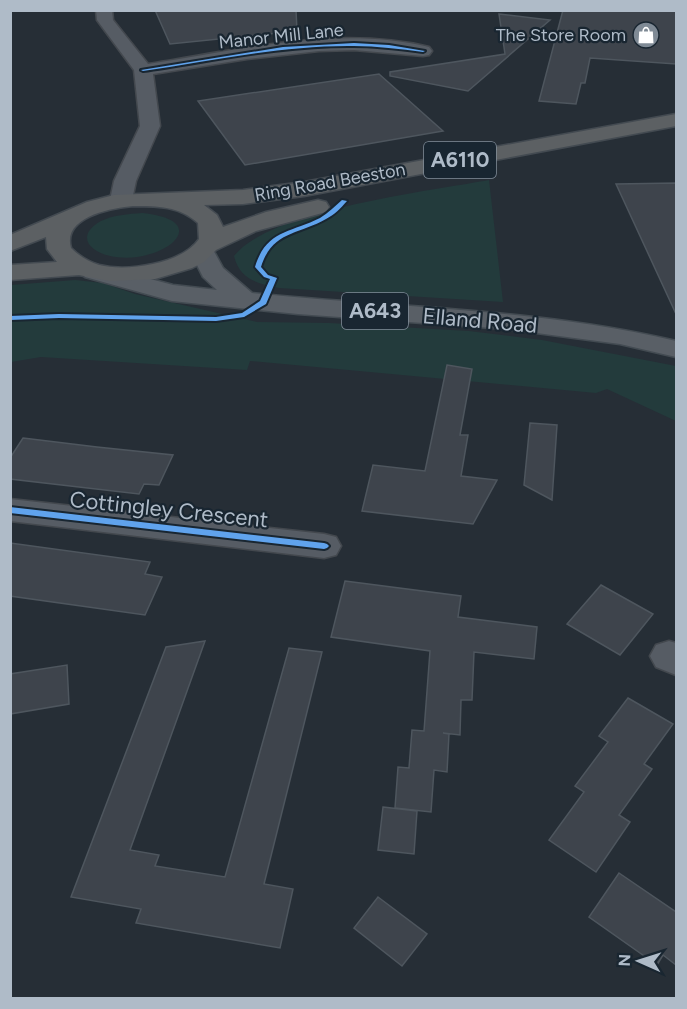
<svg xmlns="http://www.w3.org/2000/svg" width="687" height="1009" font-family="Figtree,sans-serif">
  <rect width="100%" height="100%" fill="#262e36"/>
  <g fill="#233b3c">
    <path d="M489,180L503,302L279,288C257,283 240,280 234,256C270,210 430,191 489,180Z"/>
    <path d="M142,213C219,221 160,267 110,256C88,251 76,235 101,221C114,215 128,214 142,213Z"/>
    <polygon points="75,280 103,283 135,294 257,322 329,323 469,331 542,340 676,366 676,421 607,389 596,393 250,361 247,370 41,357 11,362 11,285"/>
  </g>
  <g fill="#3e444c" stroke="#4e565e" stroke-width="1.5">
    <polygon points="155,10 296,10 297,31 170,44"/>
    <polygon points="563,10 676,10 676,64 590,58 585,83 581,83 576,104 539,101"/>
    <polygon points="499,14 550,20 468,91 390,76 390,72 505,54"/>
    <polygon points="379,74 443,131 245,165 198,101"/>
    <polygon points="676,183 676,314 616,184"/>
    <polygon points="447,365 472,369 460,435 468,435 461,476 497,480 473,524 362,511 373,465 425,471"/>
    <polygon points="530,423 557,425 552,500 524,485"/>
    <polygon points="23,438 97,447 173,455 159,485 144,484 139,494 10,479 10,458"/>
    <polygon points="10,543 150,562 145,574 162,577 145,615 10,596"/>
    <polygon points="345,581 461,596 458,617 537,627 534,659 474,652 472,700 461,700 460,735 443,733 449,734 447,772 434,770 431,812 395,808 398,767 409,768 412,730 424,731 430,651 331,637"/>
    <polygon points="601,585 653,614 620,655 567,624"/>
    <polygon points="205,641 130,850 159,855 155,866 225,877 289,648 322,652 264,884 293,889 280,948 136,923 141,909 71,897 166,647"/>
    <polygon points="67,665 69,704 10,714 10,674"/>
    <polygon points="628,698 673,724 644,764 652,769 619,815 630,822 596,872 549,840 584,792 575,786 608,742 599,736"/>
    <polygon points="383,807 417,811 414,854 378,850"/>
    <polygon points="619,873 676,912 676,965 663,955 657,965 589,917"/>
    <polygon points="378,897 427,934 402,966 354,928"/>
  </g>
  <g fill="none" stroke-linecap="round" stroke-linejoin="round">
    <defs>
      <g id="minor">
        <path d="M96,10H112L113,20L148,64C238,50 338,25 429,47L432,51L429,55L423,56L354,50L319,51L247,59L153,74L160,126L136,181L132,200L129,205L121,207L113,205L110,200L114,181L140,126L134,70L97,20Z"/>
        <polygon points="10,499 324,534 336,537 341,546 336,555 324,558 10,521"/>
        <polygon points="669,641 676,643 676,675 656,667 650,656 656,645"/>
      </g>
      <path id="major" d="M202,244L211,246L223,268L252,293C394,308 537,308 676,341V357L620,344L506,329L298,314L172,301L85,277L81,272L85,267L94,264L173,285L217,290L203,277L190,251L193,246Z"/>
      <path id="highway" d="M676,114V126L304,196L243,204L204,205L217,215L223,227L266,212L318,200L326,202L329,207L326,212L256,231L216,250L204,262L192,268L155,279L109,281L79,275L10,280V265L57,262L47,249L46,237L10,251V235L87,202L114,195L243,190L304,182ZM133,206C158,206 179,206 198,223L199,239C182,264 127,272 99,265C89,262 79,256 71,248C62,217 111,208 133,206Z"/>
    </defs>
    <use href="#minor" stroke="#43484e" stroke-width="3"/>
    <use href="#major" stroke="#434b52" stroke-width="3"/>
    <use href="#highway" stroke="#434a51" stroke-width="3"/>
    <use href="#minor" fill="#565c64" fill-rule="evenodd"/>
    <use href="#major" fill="#595f66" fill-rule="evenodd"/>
    <use href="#highway" fill="#5c6063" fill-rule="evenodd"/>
    <defs>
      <g id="cycleway">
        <path d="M354,43L389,45L425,51L423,52C400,49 377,46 354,46C283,45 213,61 143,71L141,70L283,47Z"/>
        <path d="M342,200L347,201C341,208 334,215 326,219C298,235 272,231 261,267L268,275L277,278L266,304L244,317L216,321L59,318L10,320V316L59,314L216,317L242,313L260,301L270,279L264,277L255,267C266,230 290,233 320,218C328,213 335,206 342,200Z"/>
        <polygon points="10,507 324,543 327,544 329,546 327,548 324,549 10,513"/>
      </g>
    </defs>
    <use href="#cycleway" stroke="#192631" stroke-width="4"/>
    <use href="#cycleway" fill="#60a3ed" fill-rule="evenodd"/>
  </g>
  <defs>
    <symbol id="shop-disc" viewBox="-11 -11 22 22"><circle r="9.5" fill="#7f8a95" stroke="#192631"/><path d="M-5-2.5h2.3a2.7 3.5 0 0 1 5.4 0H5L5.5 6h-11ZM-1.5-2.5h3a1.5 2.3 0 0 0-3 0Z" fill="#fff"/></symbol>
  </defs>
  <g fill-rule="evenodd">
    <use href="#shop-disc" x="631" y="20" width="30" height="30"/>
  </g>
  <g text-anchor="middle" stroke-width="4.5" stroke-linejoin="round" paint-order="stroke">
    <g font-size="18" fill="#afbbc8" stroke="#192631" text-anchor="end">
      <text x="626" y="41">The Store Room</text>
    </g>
    <g font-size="18" fill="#afbbc8" stroke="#192631">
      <text transform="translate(281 36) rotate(-6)" y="6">Manor Mill Lane</text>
      <text transform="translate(330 182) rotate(-10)" y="6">Ring Road Beeston</text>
    </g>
    <g fill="#192631" stroke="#828e9b" stroke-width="1.5">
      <rect x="424" y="142" width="72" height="36" rx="4.5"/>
      <rect x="342" y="293" width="66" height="36" rx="4.5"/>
    </g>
    <g font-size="21" font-weight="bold" fill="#afbbc8">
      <text x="460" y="167">A6110</text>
      <text x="375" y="318">A643</text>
    </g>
    <g font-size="22" fill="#afbbc8" stroke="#192631">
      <text transform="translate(480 320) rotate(5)" y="8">Elland Road</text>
      <text transform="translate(169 509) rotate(6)" y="8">Cottingley Crescent</text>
    </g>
  </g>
  <rect width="687" height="1009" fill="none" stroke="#afbbc8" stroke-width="24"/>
  <g transform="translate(639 961) rotate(273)" stroke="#192631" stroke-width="4.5" paint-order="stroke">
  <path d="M0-4.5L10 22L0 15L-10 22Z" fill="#afbbc8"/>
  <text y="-9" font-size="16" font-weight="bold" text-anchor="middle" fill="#afbbc8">N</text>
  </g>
</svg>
